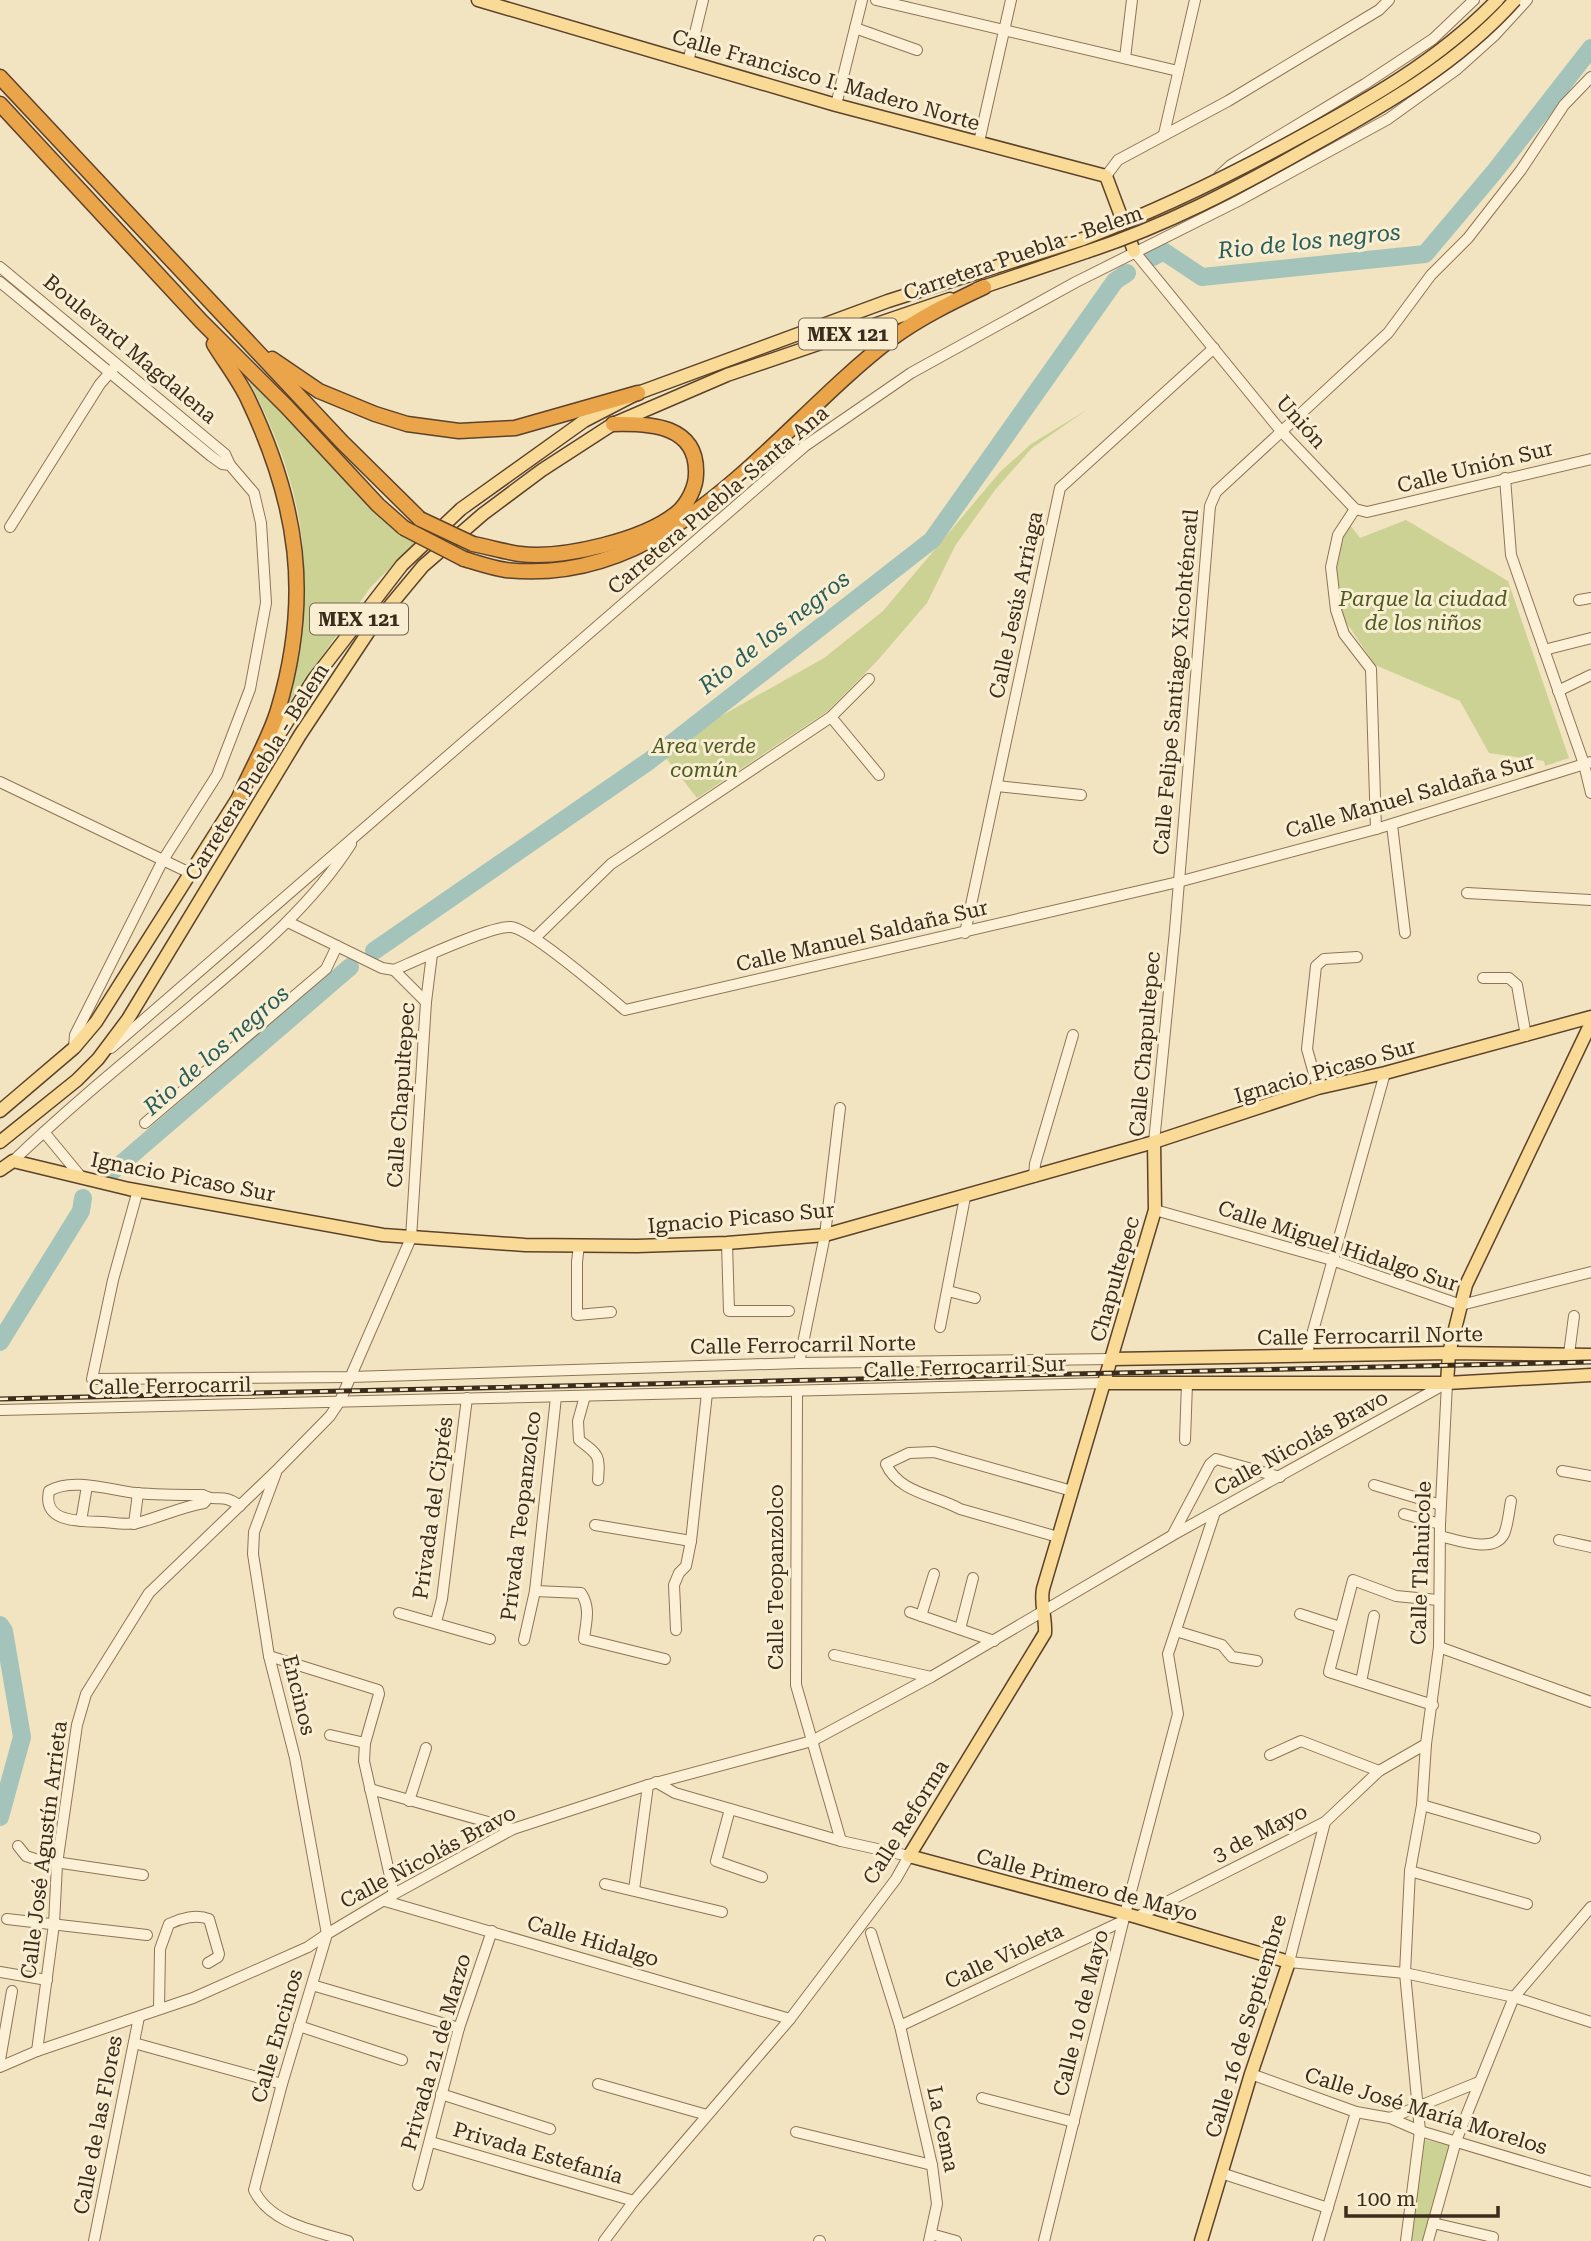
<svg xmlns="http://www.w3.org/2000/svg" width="1591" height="2241" font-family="'Roboto Serif',serif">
  <rect width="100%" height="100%" fill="#f2e4c1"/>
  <g fill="#cbd294">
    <path d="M241,367L369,505L393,529L415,543L370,588L281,714C288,675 300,636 303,597C310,517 280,435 241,367Z"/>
    <polygon points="1088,409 1032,448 995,490 955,546 927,603 878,660 828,711 697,798 662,753 689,734 824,658 883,611 1000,472 1031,444"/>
    <polygon points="1406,520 1508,581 1569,758 1545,766 1544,761 1489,753 1460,701 1375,665 1338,610 1334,564 1340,537 1350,525 1360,538"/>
    <polygon points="1422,2139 1450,2146 1425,2241 1408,2241"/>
  </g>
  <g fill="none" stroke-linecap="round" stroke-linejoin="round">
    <g stroke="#a4c4bb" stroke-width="18">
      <polyline points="1153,257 1163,251 1202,277 1425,254 1495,171 1591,48"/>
      <polyline points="374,951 649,761 932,540 1115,281 1127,273"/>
      <polyline points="114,1170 350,967"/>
      <polyline points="0,1342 81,1211 83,1198"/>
      <polyline points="0,1625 4,1631 22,1737 0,1817"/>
    </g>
    <defs>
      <g id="minor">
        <polyline points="876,0 1178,71"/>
        <polyline points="855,28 917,50"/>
        <polyline points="1125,58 1132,0"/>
        <polyline points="688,62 703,0"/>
        <polyline points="836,105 862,0"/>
        <polyline points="1164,134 1195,0"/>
        <polyline points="979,142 1011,0"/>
        <polyline points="1106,176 1118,160 1228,101 1379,10 1389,0"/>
        <polyline points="1219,176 1231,165 1365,84 1433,39 1474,0"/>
        <polyline points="1134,251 1281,431 1355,509 1367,512 1591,459"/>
        <polyline points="0,267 225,454 230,465"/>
        <polyline points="0,282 211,456 222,464 230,465 254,493 261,523 266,603 250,689 217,775 163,860 75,1035 74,1048"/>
        <polyline points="1505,478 1511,555 1584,764 1591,793"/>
        <polyline points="1355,509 1338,535 1331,567 1336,610 1344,634 1371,669 1376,829"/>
        <polyline points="10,527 100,384 113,369"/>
        <polyline points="1579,600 1591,598"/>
        <polyline points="1544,650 1591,638"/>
        <polyline points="1558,691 1591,675"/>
        <polyline points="831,717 879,775"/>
        <polyline points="0,782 190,873"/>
        <polyline points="997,786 1081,795"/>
        <polyline points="1392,825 1405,933"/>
        <polyline points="1467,893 1591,900"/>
        <path d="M288,922L382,968L394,970C415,961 492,925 511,927C531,929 606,994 625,1010L1178,882L1376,829L1591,762"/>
        <polyline points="965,933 1060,488 1214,348"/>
        <polyline points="535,938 611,864 831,717 869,679"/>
        <polyline points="394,970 426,1002"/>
        <polyline points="1483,978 1509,978 1517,985 1526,1036"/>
        <polyline points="111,1048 805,446 911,373 1076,282 1238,201 1388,119 1456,70 1495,35 1527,0"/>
        <polyline points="1318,1088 1307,1049 1316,966 1324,959 1357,957"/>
        <polyline points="145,1123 326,969 337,946"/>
        <polyline points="44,1132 82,1178"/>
        <polyline points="1154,1142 1175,930 1210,506 1216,492 1388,333 1431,275 1468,238 1521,170 1564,105 1591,77"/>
        <path d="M13,1161C71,1105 133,1055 194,1004C252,955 310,908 351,844"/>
        <polyline points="1034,1177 1035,1164 1073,1035"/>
        <polyline points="138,1190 113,1280 92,1379 351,1377 799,1363 1112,1359"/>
        <polyline points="1155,1210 1332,1260 1461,1305 1591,1272"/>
        <polyline points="727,1243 729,1311 789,1311"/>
        <polyline points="579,1245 577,1262 577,1315 611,1312"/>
        <polyline points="948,1291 975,1298"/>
        <polyline points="940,1327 965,1197"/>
        <polyline points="1569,1354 1574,1316"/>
        <polyline points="1306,1356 1385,1073"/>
        <polyline points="799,1363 825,1235 840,1108"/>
        <polyline points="797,1391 796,1685 841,1841"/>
        <path d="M585,1396L578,1421L579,1440C599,1455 600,1455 598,1480"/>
        <polyline points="0,1410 1105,1383"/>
        <polyline points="1185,1440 1187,1383"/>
        <polyline points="1562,1471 1591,1476"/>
        <path d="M276,1473L254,1532L253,1554L269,1656L295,1758L327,1934L282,2084L254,2190C270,2224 316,2231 348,2241"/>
        <polyline points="1374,1485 1441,1505"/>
        <path d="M208,1498L204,1503C181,1507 160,1517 137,1523C127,1525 114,1523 104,1522C82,1521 42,1524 49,1491C72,1477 110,1490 136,1493C158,1495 180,1495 203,1495C216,1503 222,1492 240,1506"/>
        <polyline points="1404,1514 1440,1524"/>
        <polyline points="81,1521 87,1486"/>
        <polyline points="134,1524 138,1493"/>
        <polyline points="595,1525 691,1541"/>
        <polyline points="1173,1534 1210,1464 1216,1459 1280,1477"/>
        <path d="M1440,1536C1457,1540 1494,1554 1504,1534C1508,1525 1509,1511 1511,1501"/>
        <path d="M1058,1537L960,1509C935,1495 899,1493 886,1464L909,1453L934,1452L1072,1491"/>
        <polyline points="1559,1540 1591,1547"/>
        <path d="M535,1591L581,1593C591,1608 586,1622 584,1639L665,1659"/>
        <polyline points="910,1612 994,1641"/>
        <polyline points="399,1613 490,1639"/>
        <polyline points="1300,1614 1340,1627"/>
        <polyline points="921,1616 934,1574"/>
        <polyline points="436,1622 442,1599 467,1398"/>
        <polyline points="960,1629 973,1578"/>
        <polyline points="676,1630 674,1585 679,1573 686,1566 691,1541 707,1393"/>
        <polyline points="1176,1631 1222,1645 1232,1657 1257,1661"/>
        <polyline points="524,1640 535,1591 556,1397"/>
        <polyline points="1439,1647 1591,1702"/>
        <polyline points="834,1655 931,1677"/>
        <polyline points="269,1656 378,1690 379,1694 365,1743 364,1761 394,1894"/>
        <polyline points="1361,1682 1374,1616"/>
        <polyline points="1433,1705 1329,1672 1353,1580 1396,1596 1438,1600"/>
        <polyline points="330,1735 365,1743"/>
        <polyline points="1270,1755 1301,1741 1379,1771"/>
        <polyline points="370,1789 513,1829"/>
        <polyline points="409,1801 426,1748"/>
        <polyline points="1422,1805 1535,1838"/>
        <polyline points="730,1809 716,1861 762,1877"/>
        <polyline points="1325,1822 1289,1962 1405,1973 1514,1997 1591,2022"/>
        <polyline points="18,1846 26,1856 35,1859 143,1875"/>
        <polyline points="1410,1871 1527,1904"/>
        <polyline points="605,1884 722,1912"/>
        <polyline points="634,1890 648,1785"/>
        <polyline points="385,1901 790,2019"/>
        <polyline points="1137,1917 1325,1822 1379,1771 1426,1744"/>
        <polyline points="7,1919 147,1935"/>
        <polyline points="871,1933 900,2026 932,2165 937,2204 929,2241"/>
        <polyline points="0,1972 47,1980"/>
        <polyline points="312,1985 459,2028"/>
        <path d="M159,2009L160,1949L169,1924C181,1918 197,1914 209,1919L219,1954L218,1957L208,1963"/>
        <polyline points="299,2026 402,2060"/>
        <polyline points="900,2026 1123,1921"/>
        <polyline points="134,2043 282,2084"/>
        <polyline points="37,2051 54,1924 57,1864 77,1725 86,1694 149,1593 278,1469 330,1416 340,1401 411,1238 426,1002 432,954"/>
        <polyline points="0,2060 12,1991"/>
        <polyline points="0,2067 37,2051 193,1998 308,1947 327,1934 394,1894 513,1829 648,1785 812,1741 931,1677 1173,1535 1447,1383"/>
        <polyline points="1251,2074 1356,2112 1390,2118 1420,2131 1591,2182"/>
        <polyline points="598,2084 707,2115"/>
        <polyline points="441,2094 550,2129"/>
        <polyline points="982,2098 1074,2122"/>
        <polyline points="1390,2118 1479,2082"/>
        <polyline points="796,2132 932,2165"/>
        <polyline points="431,2142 634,2201"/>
        <polyline points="1221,2173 1328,2208"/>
        <polyline points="418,2185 459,2028 492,1931"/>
        <polyline points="1433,2223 1493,2237 1492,2241"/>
        <polyline points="931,2234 956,2241"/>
        <polyline points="94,2241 139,2017"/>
        <polyline points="604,2241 634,2201 790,2019 896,1879 909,1856 841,1841 675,1793 656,1782"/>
        <polyline points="819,2241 820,2241"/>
        <polyline points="1044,2241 1125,1914 1178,1714 1168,1654 1215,1512"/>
        <polyline points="1318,2241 1356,2112"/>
        <polyline points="1406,2241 1420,2131 1405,1973 1410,1871 1422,1805 1426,1744 1439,1647 1440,1524 1447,1383"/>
        <polyline points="1428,2241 1456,2141 1514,1997 1591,1907"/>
      </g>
      <g id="major">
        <polyline points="478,0 836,105 1106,176 1134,251"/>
        <polyline points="977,289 1086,252"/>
        <polyline points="263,760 314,679 402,565 461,509 584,421 638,393 888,301 1083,239"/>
        <polyline points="0,1111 74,1048 96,1022 243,790"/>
        <polyline points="0,1142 77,1080 98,1059 128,1019 300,735 369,631 423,566 483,514 542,470 613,424 727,375 950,299"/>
        <path d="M1154,1142L1155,1210L1043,1589C1040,1604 1046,1618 1045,1633L909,1856L1137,1917L1289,1962L1251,2074L1201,2241"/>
        <polyline points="0,1170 13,1161 129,1189 383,1235 525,1245 637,1246 727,1243 825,1235 1154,1142 1318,1088 1385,1073 1591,1017"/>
        <polyline points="1112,1359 1449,1353 1591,1355"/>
        <polyline points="1105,1383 1447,1383 1591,1375"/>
        <polyline points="1447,1383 1449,1353 1466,1285 1591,1023"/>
      </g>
      <g id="highway">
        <polyline points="0,77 342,442 420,519"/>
        <polyline points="0,104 201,321 287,407 378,505 404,528"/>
        <path d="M214,344C225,362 239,380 248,399C298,504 312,597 278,710C269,740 251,769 239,798"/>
        <polyline points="272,359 319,391 375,414 407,424 459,431 515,428 638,393"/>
        <path d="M473,544C489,547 505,552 520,554C563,559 645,540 678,512C688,503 696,487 696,474C698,425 650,423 613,424"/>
        <path d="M464,559C478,563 492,568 506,570C674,588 773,429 891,339C919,318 952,302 984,287"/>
      </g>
    </defs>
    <use href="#minor" stroke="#8e7457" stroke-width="12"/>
    <use href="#major" stroke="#5c422b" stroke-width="15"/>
    <use href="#highway" stroke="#5c422b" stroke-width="17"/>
    <use href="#minor" stroke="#fcf1d6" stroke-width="10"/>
    <use href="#major" stroke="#f9da96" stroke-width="12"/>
    <use href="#highway" stroke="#eaa44a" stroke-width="14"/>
    <defs>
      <polyline id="rail" points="0,1399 1591,1362"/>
    </defs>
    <use href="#rail" stroke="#3c2c1c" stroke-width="5"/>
    <use href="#rail" stroke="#f9eed2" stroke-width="2.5" stroke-dasharray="8" stroke-linecap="butt"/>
    <defs>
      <g id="major-bridge">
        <path d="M1083,239C1156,211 1227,177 1296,139C1368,100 1439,60 1497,0"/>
        <path d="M1086,252C1165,226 1236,189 1308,148C1383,106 1457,65 1515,0"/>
      </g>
      <g id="highway-bridge">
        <polyline points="420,519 473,544"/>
        <polyline points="404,528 464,559"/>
      </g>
    </defs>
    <use href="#major-bridge" stroke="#5c422b" stroke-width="15" stroke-linecap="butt"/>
    <use href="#highway-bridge" stroke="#5c422b" stroke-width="17" stroke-linecap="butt"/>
    <use href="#major-bridge" stroke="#f9da96" stroke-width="12"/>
    <use href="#highway-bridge" stroke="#eaa44a" stroke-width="14"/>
  </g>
  <g text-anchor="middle" stroke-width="6" stroke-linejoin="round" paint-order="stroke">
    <g fill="#f9eed2" stroke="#756653" stroke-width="2">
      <rect x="799" y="318.5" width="98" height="31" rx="5"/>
      <rect x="310" y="603.5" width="98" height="31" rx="5"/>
    </g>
    <g font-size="19" font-weight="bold" fill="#3c2c1c">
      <text x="848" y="341">MEX 121</text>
      <text x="359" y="626">MEX 121</text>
    </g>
    <g font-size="21" fill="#3c2c1c" stroke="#f9eed2">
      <text transform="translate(826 80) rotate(16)" y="7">Calle Francisco I. Madero Norte</text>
      <text transform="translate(1023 253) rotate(-19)" y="7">Carretera Puebla - Belem</text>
      <text transform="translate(130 349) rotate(40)" y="7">Boulevard Magdalena</text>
      <text transform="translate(1301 422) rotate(48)" y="7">Unión</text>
      <text transform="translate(1475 467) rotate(-14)" y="7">Calle Unión Sur</text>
      <text transform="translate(718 500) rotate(-40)" y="7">Carretera Puebla-Santa Ana</text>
      <text transform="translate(1016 605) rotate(-78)" y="7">Calle Jesús Arriaga</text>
      <text transform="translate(1176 682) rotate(-85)" y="7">Calle Felipe Santiago Xicohténcatl</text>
      <text transform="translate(257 772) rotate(-58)" y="7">Carretera Puebla - Belem</text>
      <text transform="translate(1410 796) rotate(-16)" y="7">Calle Manuel Saldaña Sur</text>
      <text transform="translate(862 936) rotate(-13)" y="7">Calle Manuel Saldaña Sur</text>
      <text transform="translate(1145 1044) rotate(-85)" y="7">Calle Chapultepec</text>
      <text transform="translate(1325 1071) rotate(-16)" y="7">Ignacio Picaso Sur</text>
      <text transform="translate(401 1095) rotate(-86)" y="7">Calle Chapultepec</text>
      <text transform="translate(183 1177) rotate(11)" y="7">Ignacio Picaso Sur</text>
      <text transform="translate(741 1218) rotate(-5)" y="7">Ignacio Picaso Sur</text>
      <text transform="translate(1338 1246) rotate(18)" y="7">Calle Miguel Hidalgo Sur</text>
      <text transform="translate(1115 1279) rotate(-74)" y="7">Chapultepec</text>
      <text transform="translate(1370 1336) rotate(-1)" y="7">Calle Ferrocarril Norte</text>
      <text transform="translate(803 1345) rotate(-1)" y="7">Calle Ferrocarril Norte</text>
      <text transform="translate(965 1367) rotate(-2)" y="7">Calle Ferrocarril Sur</text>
      <text transform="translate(170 1386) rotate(-1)" y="7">Calle Ferrocarril</text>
      <text transform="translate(1301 1443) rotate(-29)" y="7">Calle Nicolás Bravo</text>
      <text transform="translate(433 1508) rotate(-82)" y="7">Privada del Ciprés</text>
      <text transform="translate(521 1516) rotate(-83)" y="7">Privada Teopanzolco</text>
      <text transform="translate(1421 1563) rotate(-88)" y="7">Calle Tlahuicole</text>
      <text transform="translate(776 1577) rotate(-90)" y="7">Calle Teopanzolco</text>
      <text transform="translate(299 1695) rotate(76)" y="7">Encinos</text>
      <text transform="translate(906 1822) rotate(-58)" y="7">Calle Reforma</text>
      <text transform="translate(1260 1833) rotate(-27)" y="7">3 de Mayo</text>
      <text transform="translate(44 1850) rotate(-83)" y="7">Calle José Agustín Arrieta</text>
      <text transform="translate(428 1857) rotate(-28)" y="7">Calle Nicolás Bravo</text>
      <text transform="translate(1087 1885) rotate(15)" y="7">Calle Primero de Mayo</text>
      <text transform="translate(593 1941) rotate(16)" y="7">Calle Hidalgo</text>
      <text transform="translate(1004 1956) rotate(-25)" y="7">Calle Violeta</text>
      <text transform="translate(1081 2013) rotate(-76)" y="7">Calle 10 de Mayo</text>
      <text transform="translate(1246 2026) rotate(-73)" y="7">Calle 16 de Septiembre</text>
      <text transform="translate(277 2036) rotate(-74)" y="7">Calle Encinos</text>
      <text transform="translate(436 2052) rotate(-74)" y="7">Privada 21 de Marzo</text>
      <text transform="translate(1426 2111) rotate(17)" y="7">Calle José María Morelos</text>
      <text transform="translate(98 2125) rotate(-79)" y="7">Calle de las Flores</text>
      <text transform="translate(943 2129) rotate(78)" y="7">La Cema</text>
      <text transform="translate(538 2153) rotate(16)" y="7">Privada Estefanía</text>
    </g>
    <g font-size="21" font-style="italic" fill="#4c5b21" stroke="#f9eed2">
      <text x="1423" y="606">Parque la ciudad<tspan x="1423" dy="24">de los niños</tspan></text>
      <text x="704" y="753">Area verde<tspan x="704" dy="24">común</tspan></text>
    </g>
    <g font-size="23" font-style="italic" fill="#2a5e5a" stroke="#f9eed2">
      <text transform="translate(1309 241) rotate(-6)" y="8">Rio de los negros</text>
      <text transform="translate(774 632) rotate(-38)" y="8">Rio de los negros</text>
      <text transform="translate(216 1050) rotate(-41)" y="8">Rio de los negros</text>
    </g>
  </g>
  <path d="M1346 2206v10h152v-10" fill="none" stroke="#3c2c1c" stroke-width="3.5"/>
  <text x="1356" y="2206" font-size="21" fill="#3c2c1c" stroke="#f9eed2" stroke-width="5" paint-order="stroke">100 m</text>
</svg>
